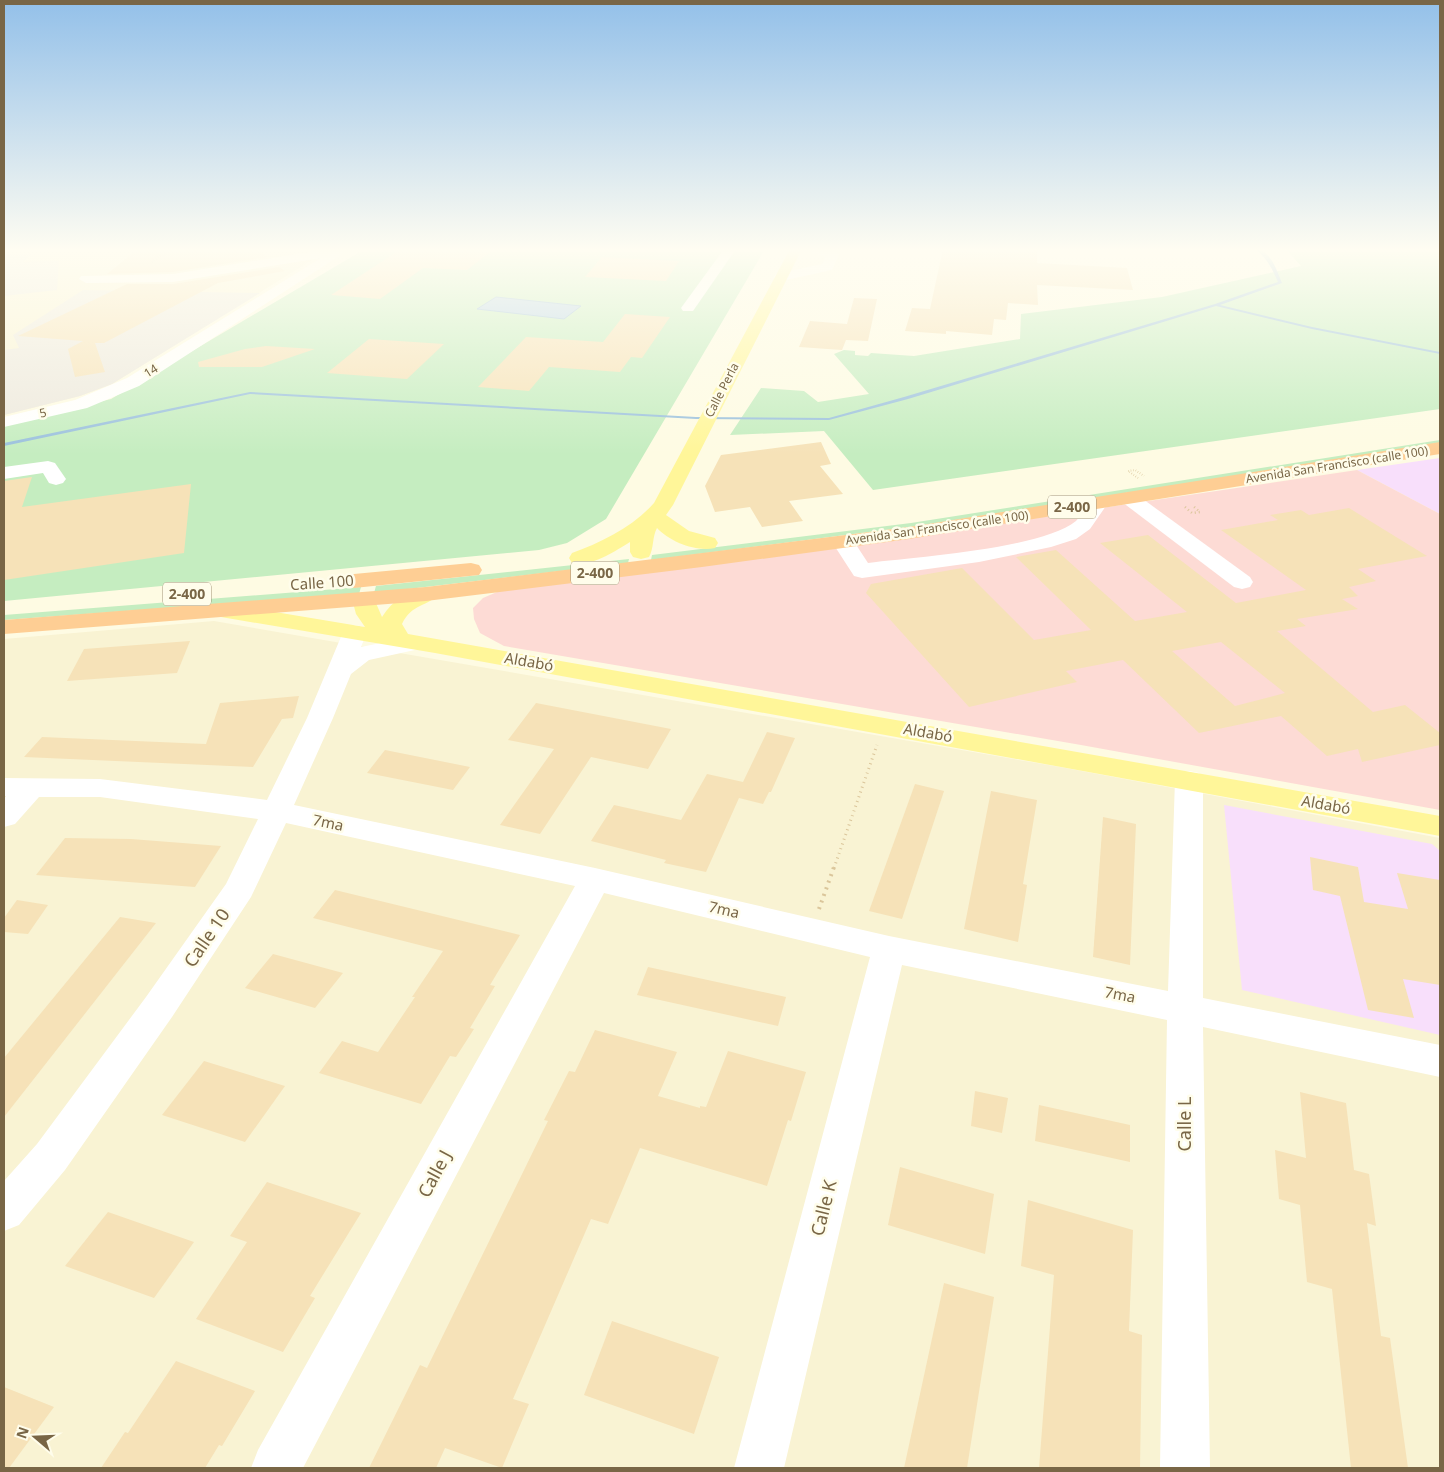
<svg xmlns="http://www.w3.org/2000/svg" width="1444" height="1472" font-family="'Noto Sans',sans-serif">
  <rect width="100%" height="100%" fill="#fefbe3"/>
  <g fill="#f9f3d3">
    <polygon points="4,249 330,249 112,384 80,396 4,415"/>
    <polygon points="214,621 1060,767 1440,838 1440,1468 4,1468 4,639"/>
  </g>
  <g fill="#ede9de">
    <polygon points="33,253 23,262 59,261 57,290 4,296 4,254"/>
    <polygon points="83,290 260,293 112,384 80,396 4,415 4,350 19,348 13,335"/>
  </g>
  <g fill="#f8dffb">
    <polygon points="1440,458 1440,514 1357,470"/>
    <polygon points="1224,805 1432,844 1440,851 1440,1035 1242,990"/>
  </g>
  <polygon fill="#fddbd5" points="1357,470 1440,514 1440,810 1081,745 504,646 480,633 474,619 473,608 483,598 504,589 913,536"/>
  <g fill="#c5edc0">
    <polygon points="365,249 765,249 606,519 567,543 539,550 4,601 4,425 111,399"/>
    <polygon points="1286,249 1440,249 1440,409 873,490 824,431 730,435 761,388 804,391 818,402 869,394 834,354 844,350 855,351 855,355 868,356 871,353 914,356 1020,339 1021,314 1162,297 1301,266"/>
    <polygon points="1440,440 1440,444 923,525 651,560 652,555 911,523"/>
    <polygon points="629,559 628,563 374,593 376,586"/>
    <polygon points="361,587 359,594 4,620 4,615"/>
  </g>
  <polygon fill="#b5d3ea" stroke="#9ac0dd" points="496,297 581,306 564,319 477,309"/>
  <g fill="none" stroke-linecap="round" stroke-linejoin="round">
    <path fill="#9ac0dd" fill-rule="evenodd" d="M1254,249C1270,248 1277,271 1282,283L1220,305L1312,327L1440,352V354L1312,329L1216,306L908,399L829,420L696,419L250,394L4,446V443L250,392L696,417L829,418L904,397L1215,304L1278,282C1272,269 1267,257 1254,249Z"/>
  </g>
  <g fill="#f6e2b8" fill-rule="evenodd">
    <polygon points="138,249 257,249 267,257 173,272 107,274"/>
    <polygon points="401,249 494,249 467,270 423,268 380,299 331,295"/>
    <polygon points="943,249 1037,249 1037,263 1127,268 1133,290 1037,285 1038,305 1008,303 1006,320 994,319 992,335 946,331 946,334 905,331 912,308 930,309"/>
    <polygon points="602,257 679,261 666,281 585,277"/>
    <polygon points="279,267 285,271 218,283 104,343 95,343 105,372 75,377 68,349 83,341 18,336 127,284 173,284"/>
    <polygon points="854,298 877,299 868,341 846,340 842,350 799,347 810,321 847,324"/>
    <polygon points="625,314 670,317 642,358 631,357 620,372 549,367 529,391 478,387 526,337 603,342"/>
    <polygon points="369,339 444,344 407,379 327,373"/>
    <polygon points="266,346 315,349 262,367 199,367 198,362 245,349"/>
    <polygon points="821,442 831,464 820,466 843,494 789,501 803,521 762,527 750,507 715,512 705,486 721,455"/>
    <polygon points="32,477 22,507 191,484 184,553 4,580 4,481"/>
    <path d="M1349,508L1427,556L1358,569L1376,581L1349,587L1358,596L1342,599L1358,609L1297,619L1306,626L1277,631L1373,712L1405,705L1440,733V745L1362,762L1358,749L1327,756L1281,716L1199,733L1123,660L1066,671L1077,682L969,707L866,593L871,584L962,568L1034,640L1091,630L1016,557L1056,550L1135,621L1187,612L1100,543L1148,535L1236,603L1306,590L1221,530L1278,520L1270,515L1301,510L1309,515ZM1221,642L1285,693L1235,706L1172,651Z"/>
    <polygon points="190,641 177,673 67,681 84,649"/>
    <polygon points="299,696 293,718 282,719 253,767 24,757 42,737 206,744 220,703"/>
    <polygon points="536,703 671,729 648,769 591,757 540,834 500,825 554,749 508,740"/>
    <polygon points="767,732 795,738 771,792 769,792 763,804 739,798 706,872 664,863 666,860 591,841 614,805 681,820 707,774 743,782"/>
    <polygon points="385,750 470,767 453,790 367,773"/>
    <polygon points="915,784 944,791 902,919 869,911"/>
    <polygon points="991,791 1037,800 1023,884 1027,885 1018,942 964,929"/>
    <polygon points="1103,817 1136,824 1130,965 1093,957"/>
    <polygon points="65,838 131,839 221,846 195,887 36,875"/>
    <polygon points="1310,857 1358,867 1364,902 1408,909 1397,873 1440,880 1440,985 1403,979 1414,1018 1368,1010 1340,896 1313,890"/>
    <polygon points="335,890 520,935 490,985 495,986 470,1028 474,1029 456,1057 450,1056 421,1104 319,1073 342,1041 378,1052 415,997 412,997 443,951 313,918"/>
    <polygon points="17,900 48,905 28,934 4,932 4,918"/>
    <polygon points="120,917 156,923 4,1117 4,1058"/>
    <polygon points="273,954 343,973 315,1008 245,988"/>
    <polygon points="648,967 786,997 778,1026 637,995"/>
    <polygon points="595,1030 677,1052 658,1096 700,1108 700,1106 706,1107 728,1051 806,1072 791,1121 788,1120 767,1186 640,1148 608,1224 591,1219 513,1399 529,1404 502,1468 445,1448 436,1468 369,1468 420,1365 427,1368 548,1121 544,1120 569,1071 575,1072"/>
    <polygon points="204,1061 285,1086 245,1142 162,1115"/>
    <polygon points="975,1091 1008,1098 1002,1133 971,1126"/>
    <polygon points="1300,1092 1346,1103 1354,1170 1369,1174 1376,1226 1367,1223 1381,1336 1390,1338 1408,1468 1351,1468 1332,1289 1307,1282 1300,1205 1279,1199 1275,1150 1306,1158"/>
    <polygon points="1039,1105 1130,1125 1130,1162 1035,1141"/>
    <polygon points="900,1167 994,1194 985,1254 888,1225"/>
    <polygon points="267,1182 361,1213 310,1296 315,1298 283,1352 196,1319 247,1242 230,1236"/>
    <polygon points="1028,1200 1133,1230 1129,1331 1142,1335 1140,1468 1039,1468 1054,1275 1021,1266"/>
    <polygon points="108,1212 194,1242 154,1298 65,1266"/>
    <polygon points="944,1283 994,1297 967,1468 904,1468"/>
    <polygon points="612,1321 719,1357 694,1434 584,1395"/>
    <polygon points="176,1361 255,1391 222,1446 219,1445 205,1468 101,1468 125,1432 128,1433"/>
    <polygon points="4,1387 54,1407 9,1468 4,1468"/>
  </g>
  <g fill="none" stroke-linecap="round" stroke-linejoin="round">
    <g stroke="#dbc69b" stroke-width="2" stroke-dasharray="0.5 2" stroke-linecap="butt">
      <polyline points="152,262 169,249"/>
      <polyline points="1138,478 1128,471 1135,470 1144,476"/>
    </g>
    <polyline stroke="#dbc69b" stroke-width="2.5" stroke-dasharray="1 3" stroke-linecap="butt" points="1185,507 1192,513 1200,512 1193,506"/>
    <polyline stroke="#dbc69b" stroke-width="3" stroke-dasharray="1 4" stroke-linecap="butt" points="834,868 877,745"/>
    <polyline stroke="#dbc69b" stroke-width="4" stroke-dasharray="2 5" stroke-linecap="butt" points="819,909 834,867"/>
    <g fill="#fff" fill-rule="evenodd">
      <polygon points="328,249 350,249 139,386 87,408 4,427 4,417 75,400 127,378 321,258 173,282 86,283 79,279 81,276 173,274"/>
      <polygon points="724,249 736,249 693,311 683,311 681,308"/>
      <path d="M809,249C819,248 831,247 839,255L832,270L781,281L776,280L774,277L776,274L822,264L826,257L811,252Z"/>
      <polygon points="48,461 55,463 66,479 63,483 56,485 49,483 43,473 4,479 4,467"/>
      <polygon points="1129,492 1136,494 1250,577 1253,582 1250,587 1242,589 1234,587 1122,502 1119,498 1122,494"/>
      <path d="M1098,497L1105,499L1108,503L1090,529L1076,539L1051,547L979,562L862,578L854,576L832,542L835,537L843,536L851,537L868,563C916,557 1041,549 1076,521C1082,515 1086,506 1091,499Z"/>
      <polygon points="355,625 364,627 367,632 361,647 415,636 424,638 427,643 424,648 369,660 351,674 333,718 294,805 595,868 889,936 1168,991 1175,780 1179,773 1189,771 1199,773 1203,780 1203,998 1440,1045 1440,1077 1203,1027 1210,1468 1160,1468 1167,1020 902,965 784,1468 734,1468 870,957 604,893 303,1468 251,1468 258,1450 575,886 286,823 251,897 172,1017 65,1170 19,1225 4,1231 4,1181 37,1144 146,997 226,884 258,819 100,797 39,797 15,824 4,827 4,799 6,796 4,796 4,778 100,779 267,800 307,718 343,632 346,627"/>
    </g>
    <g fill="#fff699" fill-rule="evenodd">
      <path d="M790,249H802L673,505L666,515L689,531L715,538L718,543L715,548C696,552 670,542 657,528C652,537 654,549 649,557L641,559L633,557L630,552V542C614,552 591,567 572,563L569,558L572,553C602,542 633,527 654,503Z"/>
      <path d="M426,587L434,589L438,594C428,607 412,603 402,624L408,634L1440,816V836L435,653L221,617L213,615L209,610L213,605L221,603L365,627L356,614L352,599L356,594L364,592L372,594L382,617C393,600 406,592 426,587Z"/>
    </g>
    <g fill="#fece94" fill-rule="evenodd">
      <polygon points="1440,442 1440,454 909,539 702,567 426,601 4,634 4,620 426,587 702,553 909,527"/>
      <polygon points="471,563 479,565 482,570 479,575 354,588 346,586 343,581 346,576 354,574"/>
    </g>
  </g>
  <linearGradient id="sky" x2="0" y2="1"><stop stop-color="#93c0e9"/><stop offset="0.55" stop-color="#fffdf2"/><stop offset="1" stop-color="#fffdf2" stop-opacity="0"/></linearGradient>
  <rect width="1444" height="455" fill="url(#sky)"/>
  <g text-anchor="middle" stroke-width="5" stroke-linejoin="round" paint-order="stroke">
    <g font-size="12" fill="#796646" stroke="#fffdeb">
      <text transform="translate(151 371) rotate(-32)" y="4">14</text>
      <text transform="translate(722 390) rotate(-63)" y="4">Calle Perla</text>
      <text transform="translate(43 413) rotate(-13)" y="4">5</text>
      <text transform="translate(1337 465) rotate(-9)" y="4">Avenida San Francisco (calle 100)</text>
      <text transform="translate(937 528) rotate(-8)" y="4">Avenida San Francisco (calle 100)</text>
    </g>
    <g fill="#fffdeb" stroke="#a19378" stroke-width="1">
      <rect x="1048" y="495.5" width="48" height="23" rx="4"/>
      <rect x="571" y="561.5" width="48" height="23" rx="4"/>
      <rect x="163" y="582.5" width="48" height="23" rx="4"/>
    </g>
    <g font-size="14" font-weight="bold" fill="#796646">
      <text x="1072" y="512">2-400</text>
      <text x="595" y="578">2-400</text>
      <text x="187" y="599">2-400</text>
    </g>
    <g font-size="15" fill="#796646" stroke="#fffdeb">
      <text transform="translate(322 583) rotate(-4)" y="5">Calle 100</text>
      <text transform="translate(529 662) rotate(10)" y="5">Aldabó</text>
      <text transform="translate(928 733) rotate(10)" y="5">Aldabó</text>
      <text transform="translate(1326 805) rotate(10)" y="5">Aldabó</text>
      <text transform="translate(328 823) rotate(12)" y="5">7ma</text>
      <text transform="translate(724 910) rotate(13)" y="5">7ma</text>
      <text transform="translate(1120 995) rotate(11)" y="5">7ma</text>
    </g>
    <g font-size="18" fill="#796646" stroke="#fffdeb">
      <text transform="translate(207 938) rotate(-56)" y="6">Calle 10</text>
      <text transform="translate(1185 1124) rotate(-90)" y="6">Calle L</text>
      <text transform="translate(435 1174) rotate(-62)" y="6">Calle J</text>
      <text transform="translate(824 1208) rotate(-76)" y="6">Calle K</text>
    </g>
  </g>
  <rect width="1444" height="1472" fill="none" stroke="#796646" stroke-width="10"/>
  <g transform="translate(35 1437) rotate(289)" stroke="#fffdeb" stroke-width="4" paint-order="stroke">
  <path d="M0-4L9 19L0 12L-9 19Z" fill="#796646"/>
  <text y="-8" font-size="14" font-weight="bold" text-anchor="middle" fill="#796646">N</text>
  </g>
</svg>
